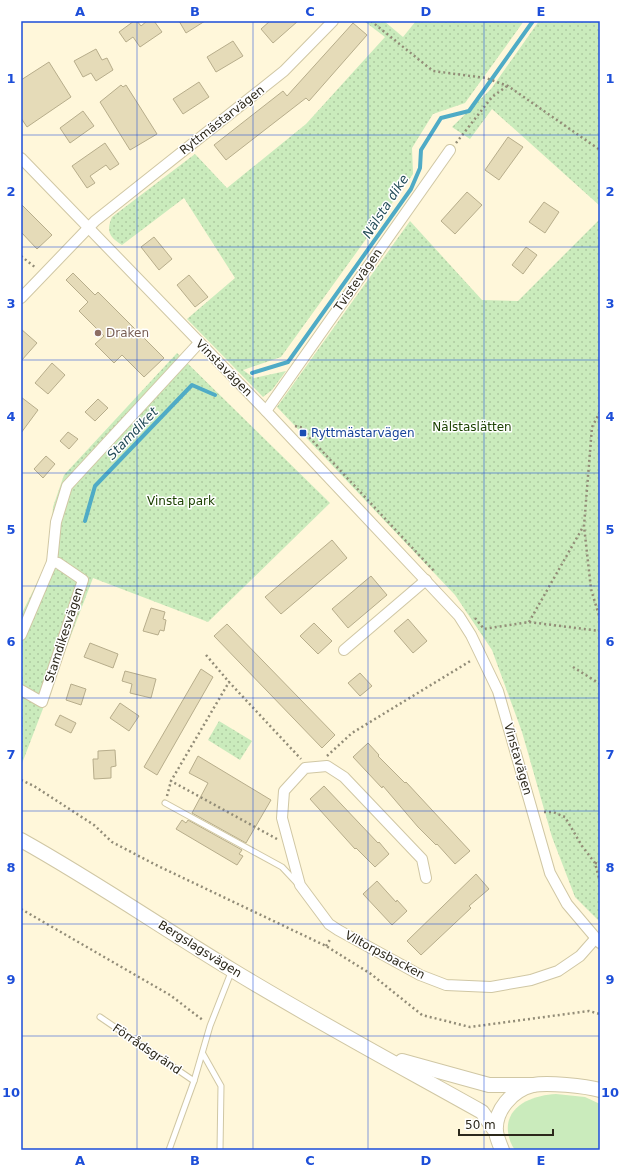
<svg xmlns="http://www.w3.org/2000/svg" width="621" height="1171" font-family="'DejaVu Sans',sans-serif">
  <defs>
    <pattern id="park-dots" width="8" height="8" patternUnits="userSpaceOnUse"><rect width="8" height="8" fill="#caebbc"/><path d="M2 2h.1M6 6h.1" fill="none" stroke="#aecaa1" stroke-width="1.8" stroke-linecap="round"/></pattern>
  </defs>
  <rect width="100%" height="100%" fill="#fff7da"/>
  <path fill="#caebbc" d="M556,1094L585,1097L600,1104V1150H515C511,1145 509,1139 508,1132C505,1105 534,1095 556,1094Z"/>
  <g fill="url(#park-dots)">
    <path d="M364,21H384L403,37L416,21H524L465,103L433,114L412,148L413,174L281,357L243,370L254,378L286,371L272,390L263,397L187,319L235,278L184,198L122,245C109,237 106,231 112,217L195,154L227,188L306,124L385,37Z"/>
    <polygon points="539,21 600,21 600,206 492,109 470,139 452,127 491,89"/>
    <polygon points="600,219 600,922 575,897 552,837 522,732 492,650 455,595 277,407 410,221 482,300 518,301"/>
    <polygon points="177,353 330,503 208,622 93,578 21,766 21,615 49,559 53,507 64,475"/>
    <polygon points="219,721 252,741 240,760 208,740"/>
  </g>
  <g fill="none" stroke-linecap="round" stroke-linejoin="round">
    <g stroke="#4fabc6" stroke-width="4">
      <polyline points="252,373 288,362 411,189 420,168 421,150 441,118 469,111 533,21"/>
      <polyline points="85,521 95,486 192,385 215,395"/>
    </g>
  </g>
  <g fill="#e5dbb8" stroke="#b7ad8b">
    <polygon points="134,21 137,21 141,26 147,21 154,21 162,32 140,47 133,37 126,42 119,32"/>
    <polygon points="179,21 205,21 186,33"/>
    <polygon points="270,21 298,21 273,43 261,29"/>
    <polygon points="353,23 367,35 309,101 306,98 226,160 214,145 283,91 287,96"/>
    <polygon points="233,41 243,56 216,72 207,57"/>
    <polygon points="96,49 102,60 107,58 113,70 96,81 91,73 83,77 74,61"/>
    <polygon points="49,62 71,97 27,127 21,118 21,80"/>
    <polygon points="199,82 209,97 183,114 173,99"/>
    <polygon points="121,85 123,87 126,85 157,134 130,150 100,102"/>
    <polygon points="83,111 94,126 70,143 60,128"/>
    <polygon points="508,137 523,147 499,180 485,170"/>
    <polygon points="105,143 119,164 110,170 106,165 90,176 95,183 87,188 72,166"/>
    <polygon points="467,192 482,205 455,234 441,221"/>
    <polygon points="544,202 559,212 545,233 529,222"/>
    <polygon points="21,204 52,235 37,249 21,232"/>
    <polygon points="154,237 172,259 159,270 141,247"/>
    <polygon points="526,247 537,255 523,274 512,265"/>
    <polygon points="73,273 95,295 98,292 164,358 144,377 122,355 114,363 95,344 104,336 79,311 88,302 66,280"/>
    <polygon points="189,275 208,297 195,307 177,285"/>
    <polygon points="21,329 37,343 21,361"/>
    <polygon points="52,363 65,375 48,394 35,383"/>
    <polygon points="21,397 38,410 21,433"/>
    <polygon points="98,399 108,408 95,421 85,412"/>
    <polygon points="68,432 78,439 69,449 60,441"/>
    <polygon points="46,456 55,464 43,478 34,469"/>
    <polygon points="332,540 347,558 281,614 265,597"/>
    <polygon points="371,576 387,595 348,628 332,609"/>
    <polygon points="151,608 165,612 163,619 166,620 164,631 160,630 158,635 143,631"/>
    <polygon points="408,619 427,641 413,653 394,631"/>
    <polygon points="314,623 332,641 318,654 300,636"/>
    <polygon points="227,624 335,735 322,748 214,636"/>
    <polygon points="90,643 118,654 113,668 84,657"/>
    <polygon points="201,669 213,677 157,775 144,767"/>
    <polygon points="125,671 156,679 151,698 130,693 132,684 122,681"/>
    <polygon points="360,673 372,686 360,696 348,683"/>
    <polygon points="71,684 86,689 81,705 66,700"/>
    <polygon points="120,703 139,716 129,731 110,718"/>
    <polygon points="60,715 76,723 71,733 55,725"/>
    <polygon points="368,743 379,755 378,756 405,783 406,782 470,851 455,864 437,844 436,845 418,827 383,786 382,788 353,757"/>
    <polygon points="115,750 116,766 111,767 111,778 94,779 93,759 98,759 98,751"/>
    <polygon points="198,756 271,800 246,843 192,813 208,783 189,773"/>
    <polygon points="324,786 378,843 379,842 389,854 375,867 356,848 355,849 310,799"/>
    <polygon points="182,820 186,823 188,820 242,850 239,854 243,856 237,865 176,829"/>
    <polygon points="476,874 489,889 469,906 471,908 421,955 407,941"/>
    <polygon points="377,881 396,902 397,900 407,911 392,925 363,894"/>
  </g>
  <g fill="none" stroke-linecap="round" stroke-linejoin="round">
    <defs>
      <g id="service">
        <polyline points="165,803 282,867 297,883"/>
        <polyline points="100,1017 194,1081 169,1150"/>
        <polyline points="203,1054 221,1086 220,1150"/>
        <polyline points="194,1081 210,1026 232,970"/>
      </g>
      <g id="minor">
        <polyline points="21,158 266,411 459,616 471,635 498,691 550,873 567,904 600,943"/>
        <polyline points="21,298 95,221 284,71 333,21"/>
        <polyline points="266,411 450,150"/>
        <polyline points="21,635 52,562 56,522 67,486 199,343"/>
        <polyline points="344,650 426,580"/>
        <polyline points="21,690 42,702 83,580 58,563 52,562"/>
        <polyline points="426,878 422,859 344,777 327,766 305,768 284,791 282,818 300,885 329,924 338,930 420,975 446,985 491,987 531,980 558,971 580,956 595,939"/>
      </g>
      <g id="secondary">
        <path d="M21,840C93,880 161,927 232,970C314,1020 398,1065 482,1112L496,1132"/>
        <polyline points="402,1061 489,1085 533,1085"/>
        <path d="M502,1150C500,1145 497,1138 496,1132C494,1111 512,1090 533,1085C547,1082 585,1086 600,1090"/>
      </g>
    </defs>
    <use href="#service" stroke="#d0c7a4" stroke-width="7"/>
    <use href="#minor" stroke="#d0c7a4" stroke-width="12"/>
    <use href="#secondary" stroke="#d0c7a4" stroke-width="16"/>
    <g stroke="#928c77" stroke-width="2.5" stroke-dasharray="2 3" stroke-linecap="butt">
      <polyline points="371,21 433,71 486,78 508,86 600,150"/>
      <polyline points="456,143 492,97 507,86"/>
      <polyline points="21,256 36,268"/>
      <polyline points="600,412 592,427 584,526 591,589 600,619"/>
      <polyline points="295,426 304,428 309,437 434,571"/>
      <polyline points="475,618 484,629 529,622 600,631"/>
      <polyline points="529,622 583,527"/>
      <polyline points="206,655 229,682"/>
      <polyline points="573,667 600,684"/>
      <polyline points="327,756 352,733 472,660"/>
      <polyline points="21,780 34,786 94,825 112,842 156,865 326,946 371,974 422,1015 470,1027 589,1011 600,1014"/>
      <polyline points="167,796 171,781"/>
      <polyline points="544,812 553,812 565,817 582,846 595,863 600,882"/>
      <polyline points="277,839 171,781 229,682 301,759"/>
      <polyline points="595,863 600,864"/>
      <polyline points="21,909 170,995 204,1021"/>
      <polyline points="326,946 331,938"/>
    </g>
    <use href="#service" stroke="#fff" stroke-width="5"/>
    <use href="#minor" stroke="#fff" stroke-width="10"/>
    <use href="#secondary" stroke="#fff" stroke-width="14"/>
  </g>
  <path fill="none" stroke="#1d4ed8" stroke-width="1" stroke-opacity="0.55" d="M137,21V1150M253,21V1150M368,21V1150M484,21V1150M21,135H600M21,247H600M21,360H600M21,473H600M21,586H600M21,698H600M21,811H600M21,924H600M21,1036H600"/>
  <circle fill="#8d6e63" stroke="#fff" stroke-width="1.5" cx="98" cy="333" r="4"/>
  <rect fill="#1a4fb4" stroke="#fff" stroke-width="1.5" x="299" y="429" width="8" height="8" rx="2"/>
  <g text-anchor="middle" stroke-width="3" stroke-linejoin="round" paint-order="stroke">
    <g font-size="12" fill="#2c281b" stroke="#fff">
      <text transform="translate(222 120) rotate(-38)" y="4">Ryttmästarvägen</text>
      <text transform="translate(358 280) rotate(-55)" y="4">Tvistevägen</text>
      <text transform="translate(224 368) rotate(45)" y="4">Vinstavägen</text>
      <text transform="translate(64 635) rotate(-72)" y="4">Stamdikesvägen</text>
      <text transform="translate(518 759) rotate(74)" y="4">Vinstavägen</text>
      <text transform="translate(200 949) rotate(32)" y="4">Bergslagsvägen</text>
      <text transform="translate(385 955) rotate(28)" y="4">Viltorpsbacken</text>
      <text transform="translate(147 1049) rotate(34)" y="4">Förrådsgränd</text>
    </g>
    <g font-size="12" fill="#785e54" stroke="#fff" text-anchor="start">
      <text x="106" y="337">Draken</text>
    </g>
    <g font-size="12" fill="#1b4100" stroke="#fff">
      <text x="472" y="431">Nälstaslätten</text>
      <text x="181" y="505">Vinsta park</text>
    </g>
    <g font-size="12" fill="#164399" stroke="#fff" text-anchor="start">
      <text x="311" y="437">Ryttmästarvägen</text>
    </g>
    <g font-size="13" font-style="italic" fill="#244d59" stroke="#fff">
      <text transform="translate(385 206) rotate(-57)" y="5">Nälsta dike</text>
      <text transform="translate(132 433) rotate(-46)" y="5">Stamdiket</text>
    </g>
  </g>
  <rect width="621" height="1171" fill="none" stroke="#ffffff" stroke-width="44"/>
  <path d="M459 1129v6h94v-6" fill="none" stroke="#2c281b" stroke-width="2"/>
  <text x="465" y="1129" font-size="12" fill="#2c281b" stroke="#ffffff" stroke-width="3" paint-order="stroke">50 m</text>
  <rect x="22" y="22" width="577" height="1127" fill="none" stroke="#1d4ed8" stroke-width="1.5"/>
  <g font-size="13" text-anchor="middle" font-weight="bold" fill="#1d4ed8">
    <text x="80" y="16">A</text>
    <text x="195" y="16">B</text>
    <text x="310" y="16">C</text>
    <text x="426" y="16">D</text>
    <text x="541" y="16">E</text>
    <text x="11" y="83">1</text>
    <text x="610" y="83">1</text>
    <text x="11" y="196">2</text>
    <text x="610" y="196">2</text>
    <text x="11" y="308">3</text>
    <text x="610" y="308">3</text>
    <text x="11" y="421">4</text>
    <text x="610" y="421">4</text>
    <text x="11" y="534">5</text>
    <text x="610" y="534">5</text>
    <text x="11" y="646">6</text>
    <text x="610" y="646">6</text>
    <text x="11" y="759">7</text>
    <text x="610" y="759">7</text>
    <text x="11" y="872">8</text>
    <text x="610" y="872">8</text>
    <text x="11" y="984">9</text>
    <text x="610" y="984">9</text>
    <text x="11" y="1097">10</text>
    <text x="610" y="1097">10</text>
    <text x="80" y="1165">A</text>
    <text x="195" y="1165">B</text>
    <text x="310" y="1165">C</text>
    <text x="426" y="1165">D</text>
    <text x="541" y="1165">E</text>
  </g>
</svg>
